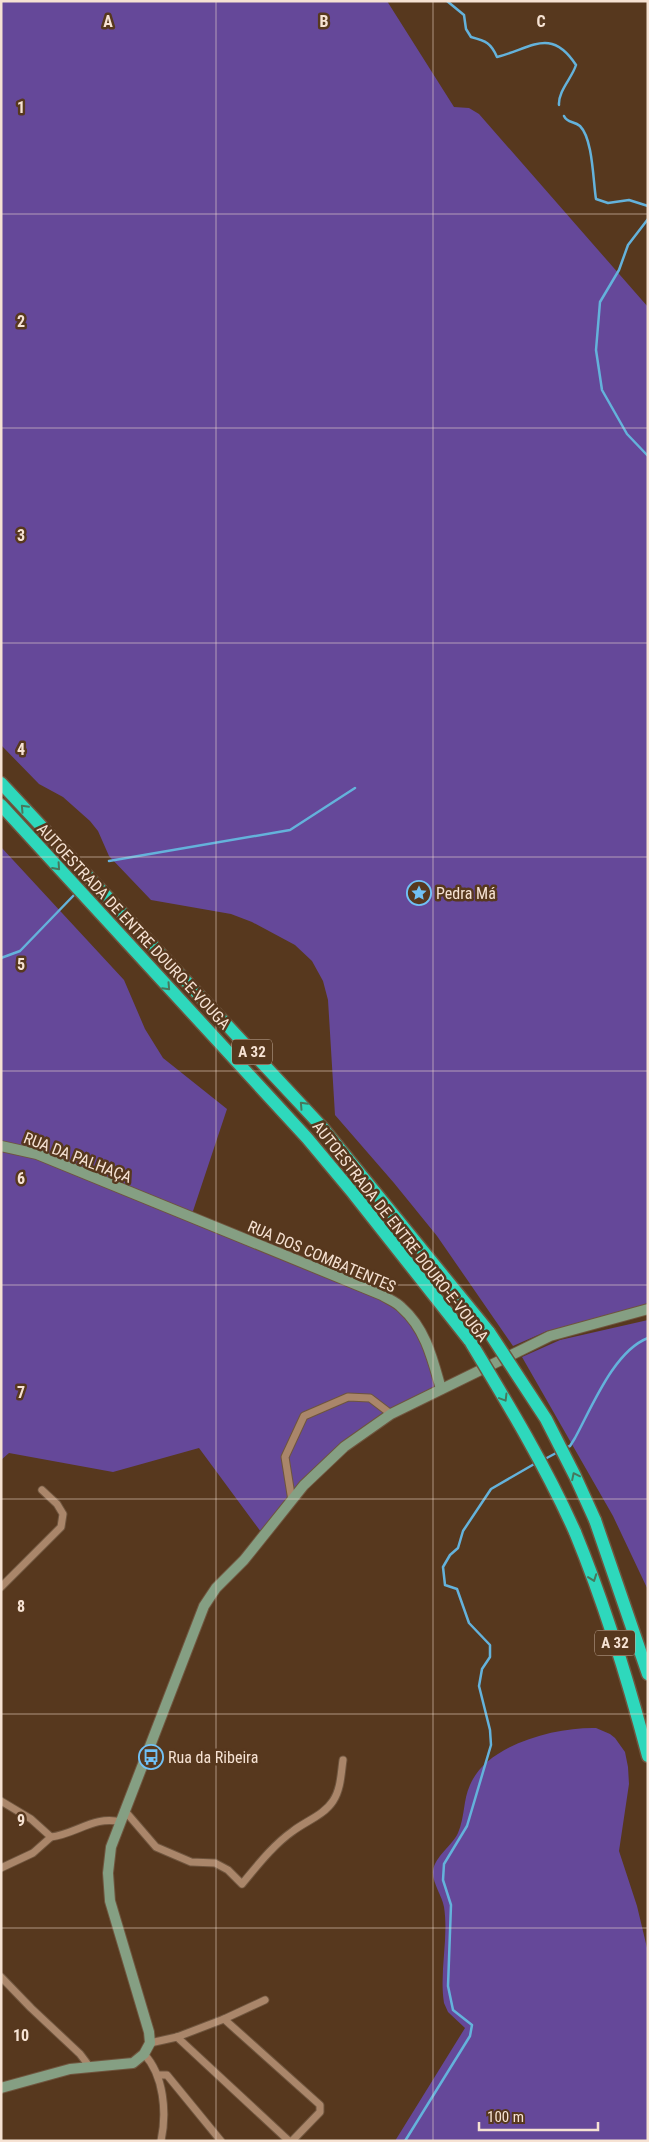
<svg xmlns="http://www.w3.org/2000/svg" width="649" height="2142" font-family="'Roboto Condensed',sans-serif">
  <rect width="100%" height="100%" fill="#57381e"/>
  <g fill="#654899">
    <polygon points="1,1 387,1 454,107 469,108 479,114 648,307 648,1304 613,1315 547,1331 513,1346 437,1236 394,1183 335,1115 328,1000 323,981 312,961 295,945 252,922 231,914 151,900 109,856 98,831 90,821 63,797 39,784 1,745"/>
    <polygon points="1,847 124,980 145,1029 163,1058 227,1109 190,1220 382,1295 418,1326 441,1389 344,1447 264,1536 199,1448 113,1472 9,1453 1,1460"/>
    <polygon points="648,1320 648,1590 613,1516 522,1357 560,1340"/>
    <path d="M596,1728L610,1734L615,1738L625,1752L628,1767L629,1784L619,1851L637,1906L648,1952V2141H395L465,2028L448,2012L444,2003C439,1971 449,1938 444,1907C442,1895 432,1883 433,1871C435,1856 452,1846 458,1833C465,1817 463,1800 470,1785C487,1744 556,1727 596,1728Z"/>
  </g>
  <g fill="none" stroke-linecap="round" stroke-linejoin="round">
    <g stroke="#64b2db" stroke-width="2.5">
      <path d="M447,1L464,15L466,29L471,37C486,41 491,43 497,57C532,48 551,27 576,65C572,78 558,91 559,105"/>
      <path d="M564,116C567,123 574,121 580,126C593,139 593,181 596,199L608,203L629,200L648,206"/>
      <polyline points="648,219 628,245 619,270 600,302 596,350 602,390 627,434 648,456"/>
      <polyline points="109,861 290,830 355,788"/>
      <polyline points="1,958 20,951 75,894"/>
      <path d="M565,1448L570,1446L575,1438C592,1407 614,1351 648,1338"/>
      <polyline points="543,1460 558,1452"/>
      <polyline points="405,2141 470,2036 472,2025 453,2010 448,1986 451,1905 443,1880 444,1864 467,1826 491,1745 490,1730 479,1686 482,1669 490,1657 490,1645 469,1623 457,1589 445,1585 443,1567 450,1555 458,1548 463,1531 491,1489 536,1463"/>
    </g>
    <defs>
      <g id="street">
        <polyline points="292,1501 285,1457 304,1416 348,1397 370,1398 391,1414"/>
        <polyline points="1,1587 61,1527 63,1514 57,1504 42,1490"/>
        <path d="M1,1801L31,1819L51,1837C76,1834 95,1815 121,1822"/>
        <path d="M125,1811L156,1847L191,1862L215,1863L228,1870L242,1884C257,1866 273,1845 293,1831C306,1821 324,1815 333,1801C341,1789 341,1773 343,1760"/>
        <polyline points="1,1868 33,1853 51,1837"/>
        <polyline points="1,1977 31,2008 80,2054 89,2066"/>
        <polyline points="224,2019 265,2000"/>
        <polyline points="177,2037 289,2141"/>
        <polyline points="150,2043 177,2037 224,2019 320,2105 320,2112 292,2141"/>
        <path d="M144,2054C164,2075 167,2113 161,2141"/>
        <polyline points="159,2075 167,2075 221,2141"/>
      </g>
      <g id="secondary">
        <path d="M1,1146L37,1154L382,1295C388,1299 397,1302 402,1308C426,1329 433,1361 441,1389"/>
        <polyline points="1,2088 70,2069 133,2063 144,2054 150,2043 149,2032 110,1901 108,1873 111,1847 204,1606 216,1588 244,1560 304,1485 344,1447 391,1414 550,1336 648,1309"/>
      </g>
      <g id="highway">
        <polyline points="1,783 322,1127 489,1332"/>
        <polyline points="1,805 307,1138 353,1193 470,1341"/>
        <polyline points="595,1520 648,1674"/>
        <path d="M575,1532C605,1605 628,1680 648,1756"/>
      </g>
    </defs>
    <use href="#street" stroke="#6f553e" stroke-width="9"/>
    <use href="#secondary" stroke="#6f553e" stroke-width="12"/>
    <use href="#highway" stroke="#6f553e" stroke-width="15"/>
    <use href="#street" stroke="#aa866a" stroke-width="7"/>
    <use href="#secondary" stroke="#859f83" stroke-width="10"/>
    <use href="#highway" stroke="#2ed8bc" stroke-width="12"/>
    <defs>
      <g id="highway-bridge">
        <polyline points="489,1332 546,1419 575,1476 595,1520"/>
        <path d="M470,1341C508,1404 545,1465 575,1532"/>
      </g>
    </defs>
    <use href="#highway-bridge" stroke="#6f553e" stroke-width="15" stroke-linecap="butt"/>
    <use href="#highway-bridge" stroke="#2ed8bc" stroke-width="12"/>
  </g>
  <defs><path id="oneway-chevron" d="M-2-3.5L2.5 0L-2 3.5" fill="none" stroke-width="1.6" stroke-linecap="round" stroke-linejoin="round" transform="scale(1.25)"/></defs>
  <g stroke="#47785d">
    <use href="#oneway-chevron" transform="translate(24 808) rotate(-133)"/>
    <use href="#oneway-chevron" transform="translate(57 867) rotate(48)"/>
    <use href="#oneway-chevron" transform="translate(167 987) rotate(47)"/>
    <use href="#oneway-chevron" transform="translate(303 1105) rotate(-133)"/>
    <use href="#oneway-chevron" transform="translate(504 1398) rotate(59)"/>
    <use href="#oneway-chevron" transform="translate(575 1476) rotate(-116)"/>
    <use href="#oneway-chevron" transform="translate(593 1578) rotate(70)"/>
  </g>
  <path fill="none" stroke="#f6e2d3" stroke-width="1" stroke-opacity="0.55" d="M216,1V2141M433,1V2141M1,214H648M1,428H648M1,643H648M1,857H648M1,1071H648M1,1285H648M1,1499H648M1,1714H648M1,1928H648"/>
  <defs>
    <symbol id="sight-ring" viewBox="-11 -11 22 22"><circle r="9.5" fill="#57381e" stroke="#71c1f5" stroke-width="1.5"/><path d="M0-6L1.8-2.2L6-1.7L2.9 1.2L3.7 5.4L0 3.3L-3.7 5.4L-2.9 1.2L-6-1.7L-1.8-2.2Z" fill="#71c1f5"/></symbol>
    <symbol id="bus-ring" viewBox="-11 -11 22 22"><circle r="9.5" fill="#57381e" stroke="#71c1f5" stroke-width="1.5"/><path d="M-5-6H5V4H4V6H2V4H-2V6H-4V4H-5ZM-3.5-4V0h7V-4ZM-3.5 1.2v1.5H-2V1.2ZM2 1.2v1.5H3.5V1.2Z" fill="#71c1f5"/></symbol>
  </defs>
  <g fill-rule="evenodd">
    <use href="#sight-ring" x="405" y="879" width="28" height="28"/>
    <use href="#bus-ring" x="137" y="1743" width="28" height="28"/>
  </g>
  <g text-anchor="middle" stroke-width="5" stroke-linejoin="round" paint-order="stroke">
    <g fill="#57381e" stroke="#c6af9d" stroke-width="1">
      <rect x="232" y="1039.5" width="40" height="25" rx="4"/>
      <rect x="595" y="1630.5" width="40" height="25" rx="4"/>
    </g>
    <g font-size="15" font-weight="bold" fill="#f6e2d3">
      <text x="252" y="1057">A 32</text>
      <text x="615" y="1648">A 32</text>
    </g>
    <g font-size="16" fill="#f6e2d3" stroke="#57381e" text-anchor="start">
      <text x="436" y="899">Pedra Má</text>
      <text x="168" y="1763">Rua da Ribeira</text>
    </g>
    <g font-size="16" fill="#f6e2d3" stroke="#57381e">
      <text transform="translate(134 926) rotate(47)" y="6">AUTOESTRADA DE ENTRE DOURO-E-VOUGA</text>
      <text transform="translate(78 1157) rotate(21)" y="6">RUA DA PALHAÇA</text>
      <text transform="translate(401 1231) rotate(52)" y="6">AUTOESTRADA DE ENTRE DOURO-E-VOUGA</text>
      <text transform="translate(322 1256) rotate(23)" y="6">RUA DOS COMBATENTES</text>
    </g>
  </g>
  <g font-size="16" text-anchor="middle" font-weight="bold" fill="#f6e2d3" stroke="#57381e" stroke-width="5" stroke-linejoin="round" paint-order="stroke">
    <text x="108" y="27">A</text>
    <text x="324" y="27">B</text>
    <text x="541" y="27">C</text>
    <text x="21" y="113">1</text>
    <text x="21" y="327">2</text>
    <text x="21" y="541">3</text>
    <text x="21" y="755">4</text>
    <text x="21" y="970">5</text>
    <text x="21" y="1184">6</text>
    <text x="21" y="1398">7</text>
    <text x="21" y="1612">8</text>
    <text x="21" y="1826">9</text>
    <text x="21" y="2041">10</text>
  </g>
  <rect width="649" height="2142" fill="none" stroke="#f6e2d3" stroke-width="5"/>
  <path d="M479 2122v8h119v-8" fill="none" stroke="#f6e2d3" stroke-width="2.5"/>
  <text x="487" y="2122" font-size="15" fill="#f6e2d3" stroke="#57381e" stroke-width="4" paint-order="stroke">100 m</text>
</svg>
